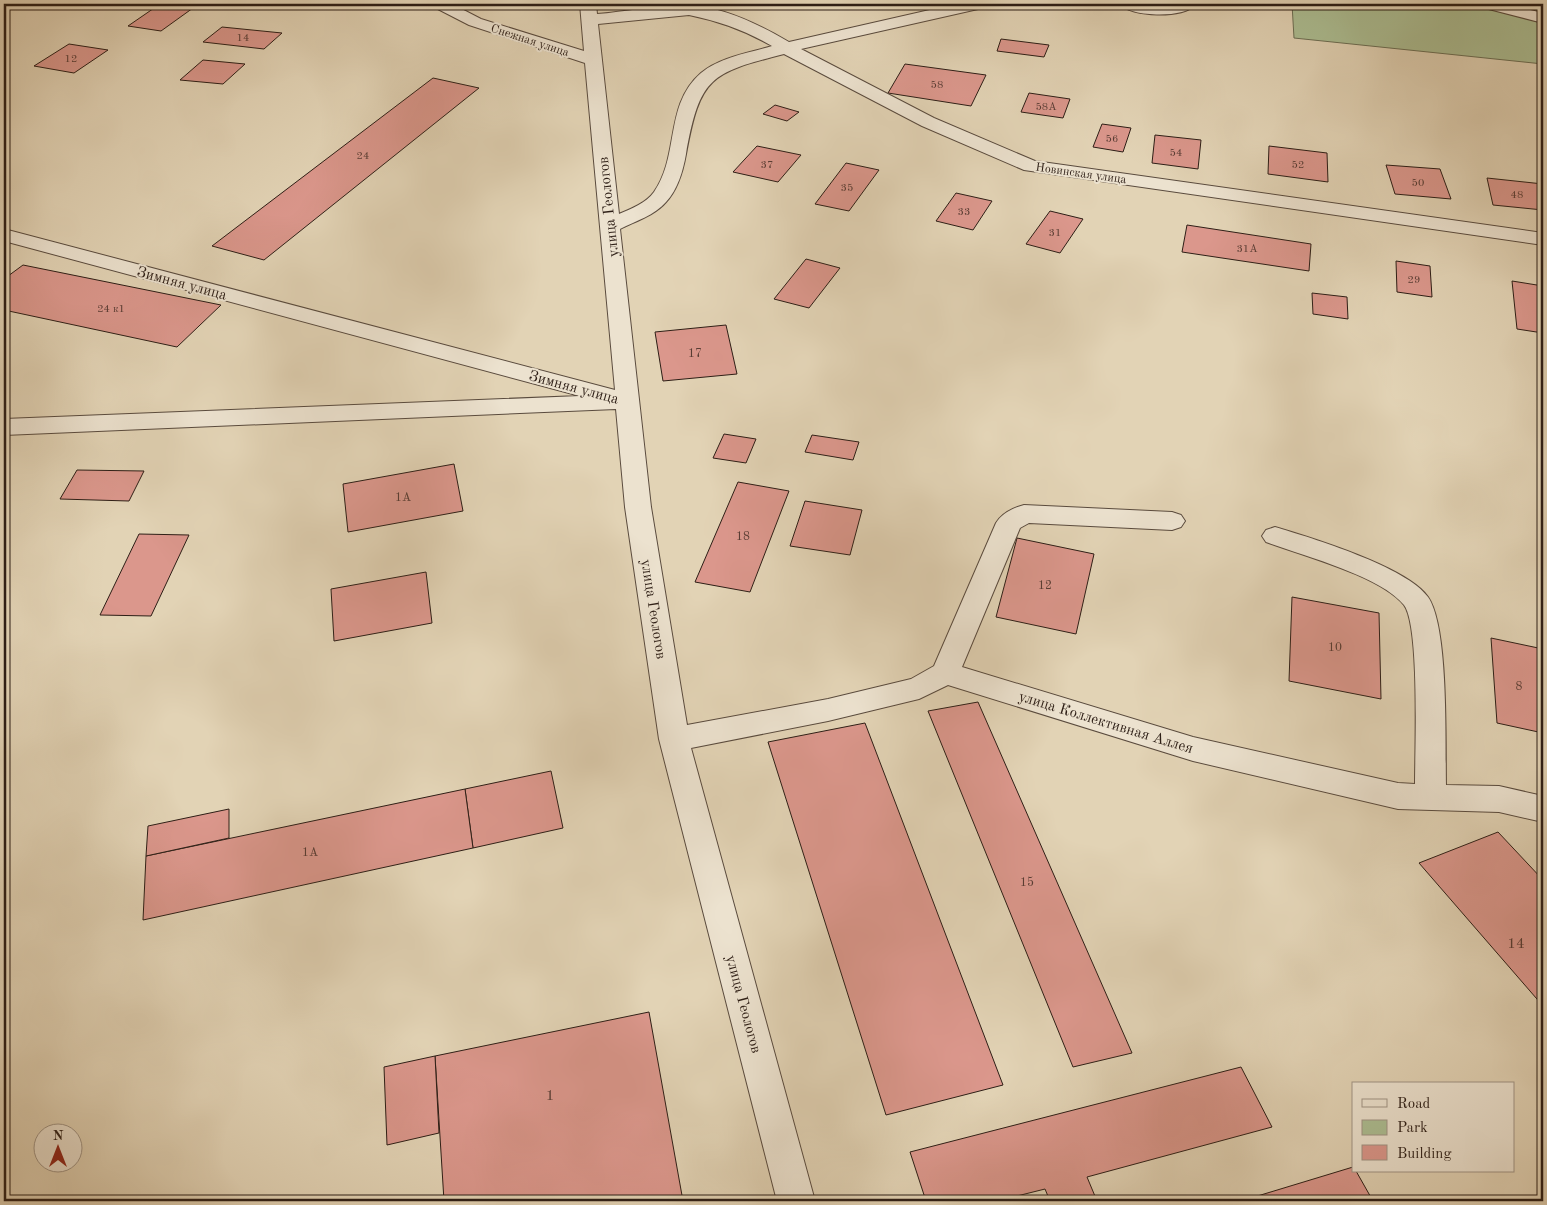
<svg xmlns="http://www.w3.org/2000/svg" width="1547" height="1205" font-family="'Old Standard TT',serif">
  <rect width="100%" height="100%" fill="#e2d3b5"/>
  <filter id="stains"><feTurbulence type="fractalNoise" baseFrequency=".004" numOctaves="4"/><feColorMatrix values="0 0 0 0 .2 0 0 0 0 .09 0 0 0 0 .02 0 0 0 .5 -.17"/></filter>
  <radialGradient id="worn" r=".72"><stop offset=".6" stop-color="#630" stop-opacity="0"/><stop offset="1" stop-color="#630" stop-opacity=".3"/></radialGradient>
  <polygon fill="#acbe93" stroke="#6c6e54" points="1292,4 1543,4 1543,64 1294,38"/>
  <g fill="#db978c" stroke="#2d1e16">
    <polygon points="160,4 193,8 161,31 128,26"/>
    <polygon points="468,4 493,4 473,9"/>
    <polygon points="222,27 282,33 264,49 203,42"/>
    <polygon points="1001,39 1049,45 1044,57 997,51"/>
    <polygon points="69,44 108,50 74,73 34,66"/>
    <polygon points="203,60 245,64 223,84 180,80"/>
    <polygon points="905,64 986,75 971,106 888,93"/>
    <polygon points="433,78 479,88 264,260 212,246"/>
    <polygon points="1029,93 1070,99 1063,118 1021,112"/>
    <polygon points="775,105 799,112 787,121 763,114"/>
    <polygon points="1102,124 1131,128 1123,152 1093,147"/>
    <polygon points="1155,135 1201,140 1198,169 1152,163"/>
    <polygon points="757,146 801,155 778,182 733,172"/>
    <polygon points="1269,146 1327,153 1328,182 1268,174"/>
    <polygon points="846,163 879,170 849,211 815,204"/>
    <polygon points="1386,165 1440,169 1451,199 1395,194"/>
    <polygon points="1487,178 1543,184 1543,210 1493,205"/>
    <polygon points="956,193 992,201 973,230 936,221"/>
    <polygon points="1050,211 1083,219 1060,253 1026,244"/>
    <polygon points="1187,225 1311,244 1309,271 1182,252"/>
    <polygon points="806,259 840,268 809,308 774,299"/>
    <polygon points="1396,261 1430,266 1432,297 1397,292"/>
    <polygon points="23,265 221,305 177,347 4,310 4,279"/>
    <polygon points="1512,281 1543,286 1543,333 1517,329"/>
    <polygon points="1312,293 1347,297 1348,319 1313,314"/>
    <polygon points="726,325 737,374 663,381 655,332"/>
    <polygon points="724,434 756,439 746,463 713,458"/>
    <polygon points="812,435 859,442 853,460 805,452"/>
    <polygon points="454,464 463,511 348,532 343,484"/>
    <polygon points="77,470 144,471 129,501 60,499"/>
    <polygon points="738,482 789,491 750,592 695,582"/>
    <polygon points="805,501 862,510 850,555 790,546"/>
    <polygon points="139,534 189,535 151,616 100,615"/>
    <polygon points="1017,538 1094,554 1076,634 996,617"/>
    <polygon points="426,572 432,623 334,641 331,589"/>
    <polygon points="1292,597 1379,613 1381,699 1289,681"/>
    <polygon points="1491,638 1543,649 1543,733 1497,723"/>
    <polygon points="978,702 1132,1053 1073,1067 928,711"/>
    <polygon points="865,723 1003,1085 886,1115 768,742"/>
    <polygon points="551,771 563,828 473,848 465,789"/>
    <polygon points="465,789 473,848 143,920 146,856"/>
    <polygon points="229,809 229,838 146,856 148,826"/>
    <polygon points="1498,832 1543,880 1543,1006 1419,863"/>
    <polygon points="649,1012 683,1201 444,1201 435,1056"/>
    <polygon points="435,1056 439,1133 387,1145 384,1067"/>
    <polygon points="1241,1067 1272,1127 1087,1177 1097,1201 1050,1201 1045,1189 997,1201 926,1201 910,1152"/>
    <polygon points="1353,1167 1353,1171 1356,1171 1373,1201 1241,1201"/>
  </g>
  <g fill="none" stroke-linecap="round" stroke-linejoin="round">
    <defs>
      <g id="minor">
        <path d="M432,4H452L481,19L584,51L580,4H596L597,14C624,12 663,4 689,5C724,7 760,25 789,42L956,4H986L984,7L978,9L801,49L934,118L1035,161L1543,233V245L1024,170L922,126L784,54C710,73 700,77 686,154C683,171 678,189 666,202C655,215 636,221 620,229L651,507L687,725L828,699L911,679L934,666L996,523C1002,513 1013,508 1024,505L1172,512L1181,515L1185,521L1181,527L1172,530L1029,523L1020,528L962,667L1193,737L1398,783L1415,784C1415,751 1420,626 1404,605C1381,576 1301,555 1266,542L1262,536L1266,530L1275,527C1312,538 1407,567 1428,597C1449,627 1445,744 1446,785L1499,786L1543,796V822L1499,812L1398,809L1193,761L948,685L919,699L828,721L691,748L815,1201H777L659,739L625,507L616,409L4,435V419L580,396L4,241V229L615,390L585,63L469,25L434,7ZM689,15C719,21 746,31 772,46C749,53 720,57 701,73C664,105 680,155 654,192C646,203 631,209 619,214L598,24Z"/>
        <path d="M1120,4H1196C1186,19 1129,17 1120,4Z"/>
        <polygon points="1479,4 1505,4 1543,13 1543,23 1481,7"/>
      </g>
    </defs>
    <use href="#minor" stroke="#5a4b3e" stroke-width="2"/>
    <use href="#minor" fill="#ece2cf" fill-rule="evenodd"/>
  </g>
  <g text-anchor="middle" stroke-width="4" stroke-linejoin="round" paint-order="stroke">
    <g font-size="11" fill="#583c34">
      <text x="243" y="41">14</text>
      <text x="71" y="62">12</text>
      <text x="937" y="88">58</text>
      <text x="1046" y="110">58А</text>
      <text x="1112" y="142">56</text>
      <text x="1176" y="156">54</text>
      <text x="363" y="159">24</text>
      <text x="767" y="168">37</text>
      <text x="1298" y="168">52</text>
      <text x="1418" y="186">50</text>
      <text x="847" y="191">35</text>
      <text x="1517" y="198">48</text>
      <text x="964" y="215">33</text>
      <text x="1055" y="236">31</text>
      <text x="1247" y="252">31А</text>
      <text x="1414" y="283">29</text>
      <text x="111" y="312">24 к1</text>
    </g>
    <g font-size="12" fill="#2d1e16" stroke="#ece2cf">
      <text transform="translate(530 40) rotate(18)" y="4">Снежная улица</text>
      <text transform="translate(1081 173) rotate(8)" y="4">Новинская улица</text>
    </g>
    <g font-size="12" fill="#583c34">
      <text x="695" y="357">17</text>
      <text x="403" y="501">1А</text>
      <text x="743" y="540">18</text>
      <text x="1045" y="589">12</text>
      <text x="1335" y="651">10</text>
      <text x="1519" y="690">8</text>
      <text x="310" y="856">1А</text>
      <text x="1027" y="886">15</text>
    </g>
    <g font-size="15" fill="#2d1e16" stroke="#ece2cf">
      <text transform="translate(608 207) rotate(-96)" y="5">улица Геологов</text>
      <text transform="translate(182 283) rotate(15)" y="5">Зимняя улица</text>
      <text transform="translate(574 387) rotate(15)" y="5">Зимняя улица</text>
      <text transform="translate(654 609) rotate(81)" y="5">улица Геологов</text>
      <text transform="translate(1106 722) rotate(17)" y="5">улица Коллективная Аллея</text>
      <text transform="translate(744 1004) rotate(75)" y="5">улица Геологов</text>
    </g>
    <g font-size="15" fill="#583c34">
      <text x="1516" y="948">14</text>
      <text x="550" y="1100">1</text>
    </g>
  </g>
  <rect width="1547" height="1205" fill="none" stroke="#e2d3b5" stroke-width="20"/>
  <rect x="5" y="5" width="1537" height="1195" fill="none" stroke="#2d1e16" stroke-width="2.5"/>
  <rect x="10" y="10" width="1527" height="1185" fill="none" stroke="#2d1e16"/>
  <rect x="1352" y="1082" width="162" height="90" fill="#ece2cf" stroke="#a09485"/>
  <rect x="1362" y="1099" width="25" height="8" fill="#ece2cf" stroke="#a09485"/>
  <text x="1397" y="1108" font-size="15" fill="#2d1e16">Road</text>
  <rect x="1362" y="1120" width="25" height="15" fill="#acbe93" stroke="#a09485"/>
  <text x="1397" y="1132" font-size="15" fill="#2d1e16">Park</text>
  <rect x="1362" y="1145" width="25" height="15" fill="#db978c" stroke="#a09485"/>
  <text x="1397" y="1158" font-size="15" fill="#2d1e16">Building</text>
  <g transform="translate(58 1148)"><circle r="24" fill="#ece2cf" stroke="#a09485"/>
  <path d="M0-4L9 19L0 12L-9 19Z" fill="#8f2418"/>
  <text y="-8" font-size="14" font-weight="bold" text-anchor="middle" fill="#2d1e16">N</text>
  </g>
  <rect width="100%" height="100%" filter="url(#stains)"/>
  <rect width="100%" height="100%" fill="url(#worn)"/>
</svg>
